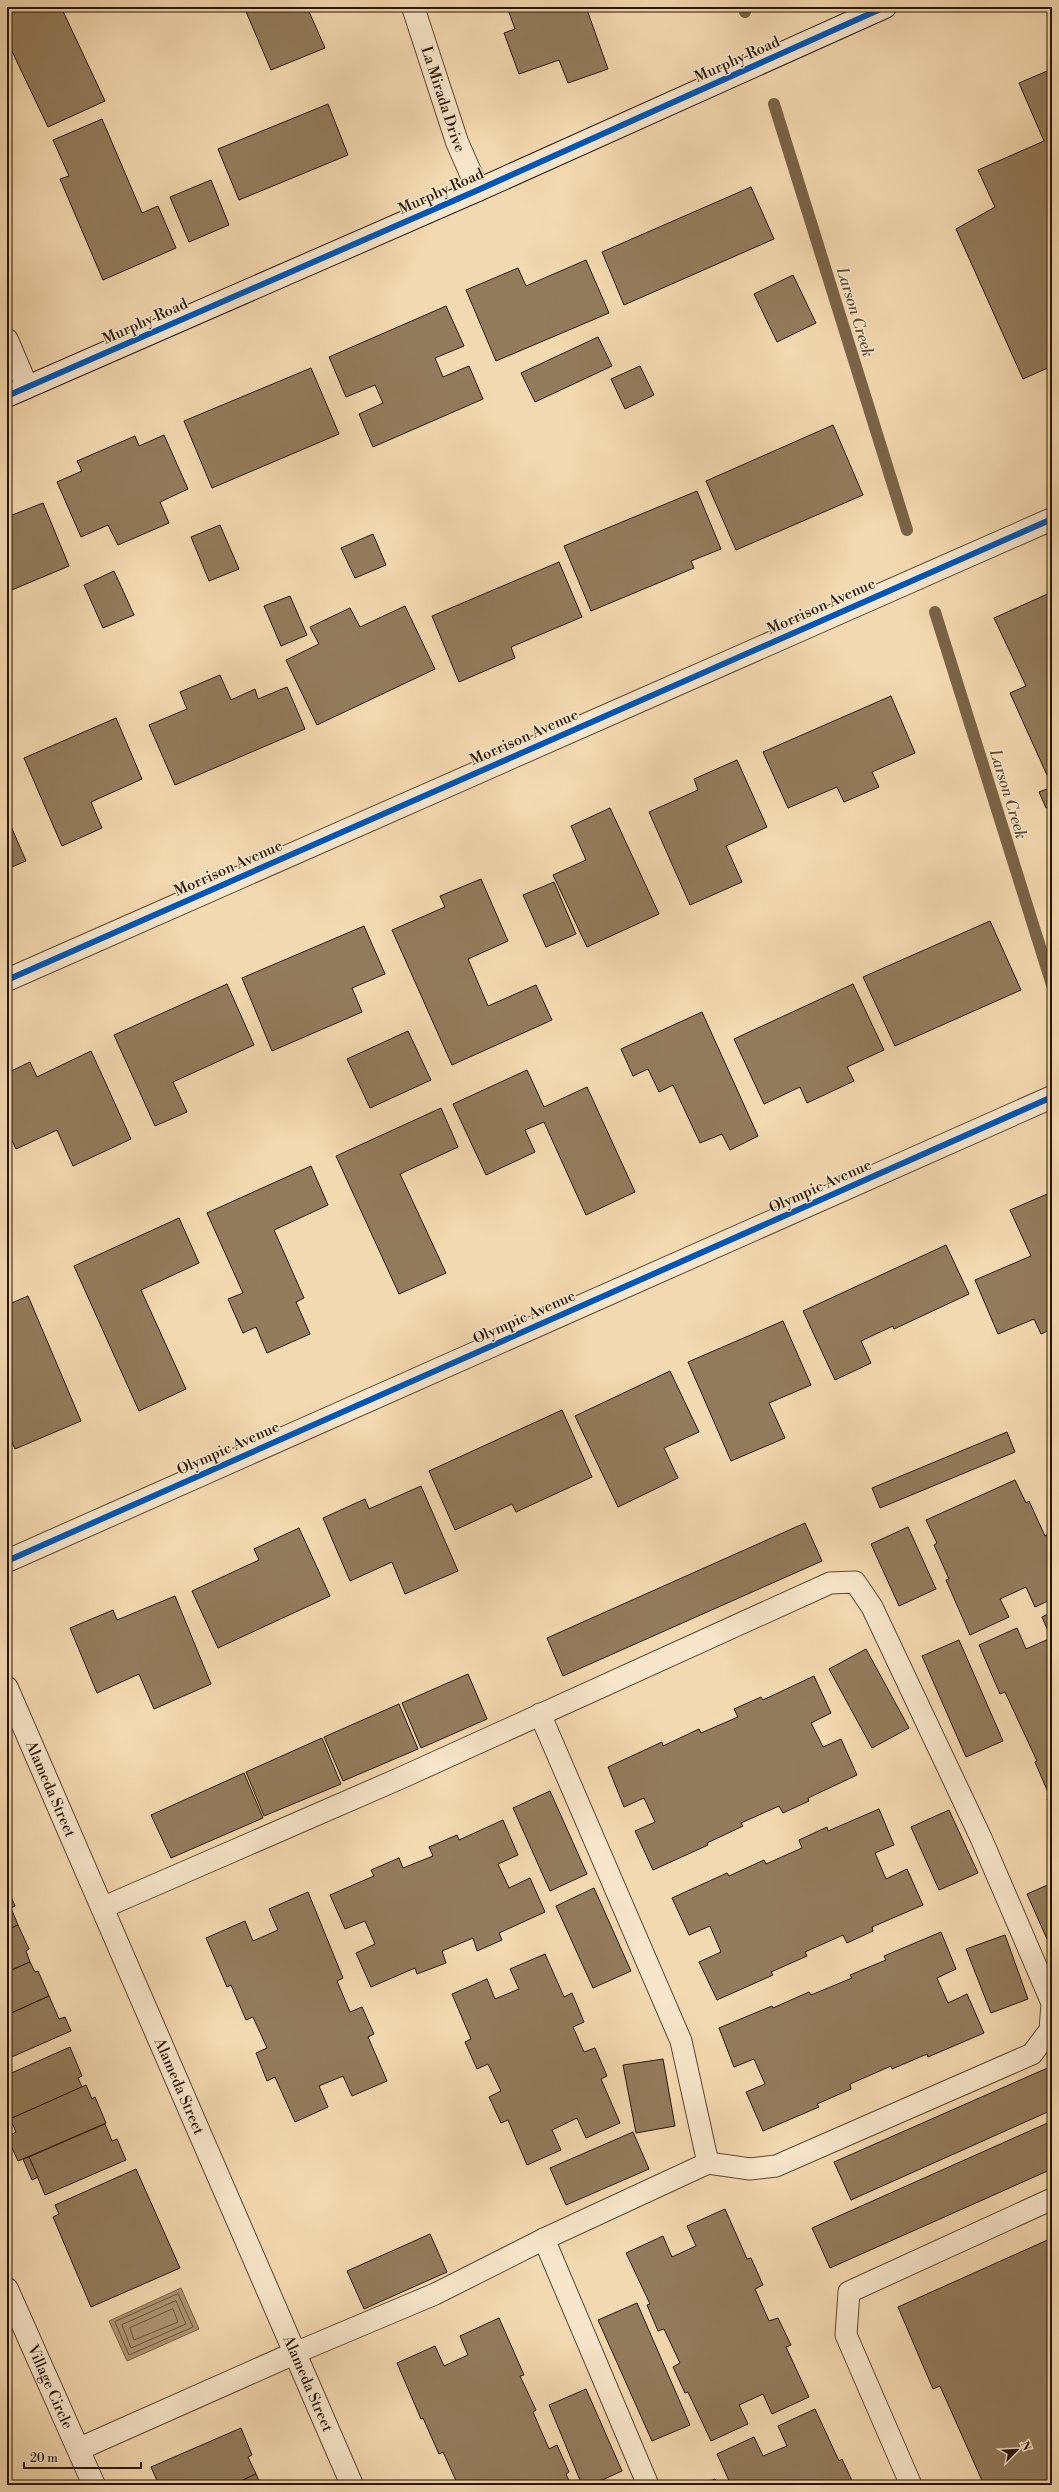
<svg xmlns="http://www.w3.org/2000/svg" width="1059" height="2492" font-family="'Libre Bodoni',serif">
  <rect width="100%" height="100%" fill="#f3d9b1"/>
  <filter id="stains"><feTurbulence type="fractalNoise" baseFrequency=".005" numOctaves="4"/><feColorMatrix values="0 0 0 0 .2 0 0 0 0 .09 0 0 0 0 .02 0 0 0 .5 -.17"/></filter>
  <radialGradient id="worn" r=".72"><stop offset=".6" stop-color="#630" stop-opacity="0"/><stop offset="1" stop-color="#630" stop-opacity=".3"/></radialGradient>
  <polygon fill="#af9776" stroke="#7a6448" points="181,2288 199,2329 127,2361 109,2321"/>
  <g fill="none" stroke-linecap="round" stroke-linejoin="round">
    <g stroke="#6d573c" stroke-width="1">
      <polygon points="178,2294 193,2327 129,2355 115,2322"/>
      <polygon points="176,2301 186,2324 131,2348 122,2325"/>
      <polygon points="173,2309 178,2322 134,2340 130,2328"/>
    </g>
    <g stroke="#7a6448" stroke-width="12">
      <polyline points="744,7 745,12"/>
      <polyline points="774,104 907,530"/>
      <polyline points="935,612 1052,985"/>
    </g>
  </g>
  <g fill="#937c5d" stroke="#2b1702">
    <polygon points="7,7 61,7 105,101 48,127 9,45 7,45"/>
    <polygon points="244,7 307,7 325,48 271,70"/>
    <polygon points="507,7 586,7 608,69 568,83 559,60 519,74 504,33 515,29"/>
    <polygon points="1052,69 1052,366 1023,379 956,229 995,207 978,170 1044,141 1019,83"/>
    <polygon points="328,104 348,155 239,200 218,149"/>
    <polygon points="102,119 142,213 158,206 176,248 103,280 60,179 69,176 53,140"/>
    <polygon points="211,180 229,225 189,242 170,197"/>
    <polygon points="751,187 774,239 624,305 602,252"/>
    <polygon points="586,260 609,313 496,361 466,290 518,268 526,286"/>
    <polygon points="793,275 816,323 777,342 754,294"/>
    <polygon points="446,306 464,346 435,358 443,377 469,366 483,399 373,447 359,414 383,403 375,385 346,397 329,357"/>
    <polygon points="598,337 612,366 535,402 521,373"/>
    <polygon points="640,366 654,395 625,409 611,379"/>
    <polygon points="311,368 339,434 212,488 184,421"/>
    <polygon points="833,425 863,495 736,550 706,481"/>
    <polygon points="164,435 188,489 160,502 169,523 118,545 108,525 81,537 57,482 82,471 77,461 135,436 139,446"/>
    <polygon points="697,491 721,549 691,561 694,568 591,611 564,546"/>
    <polygon points="43,503 69,566 7,592 7,517"/>
    <polygon points="220,525 239,569 209,581 191,537"/>
    <polygon points="373,534 386,565 355,578 341,548"/>
    <polygon points="559,562 582,617 511,647 515,658 459,682 432,616"/>
    <polygon points="114,571 134,615 103,628 84,585"/>
    <polygon points="1052,592 1052,784 1051,784 1010,693 1026,686 994,618"/>
    <polygon points="290,596 307,635 281,646 264,606"/>
    <polygon points="405,606 435,669 317,725 286,660 319,644 310,627 350,608 360,627"/>
    <polygon points="220,675 231,700 255,689 258,699 287,687 305,729 175,785 149,725 187,709 180,692"/>
    <polygon points="891,696 915,753 872,772 879,787 844,802 837,787 788,808 763,752"/>
    <polygon points="116,718 142,779 91,802 102,828 62,846 24,758"/>
    <polygon points="737,760 767,827 726,846 742,882 690,905 649,812 698,790 694,779"/>
    <polygon points="1052,787 1052,805 1046,808 1039,792"/>
    <polygon points="610,808 659,914 587,947 553,875 586,860 571,826"/>
    <polygon points="7,817 26,861 7,869"/>
    <polygon points="481,879 508,941 468,959 488,1006 536,985 552,1020 452,1065 392,930 445,907 440,896"/>
    <polygon points="554,882 576,934 546,947 523,895"/>
    <polygon points="990,921 1021,990 895,1046 863,977"/>
    <polygon points="364,926 385,974 352,988 362,1012 272,1051 242,978"/>
    <polygon points="227,984 254,1045 173,1082 187,1112 155,1126 114,1035"/>
    <polygon points="853,984 884,1050 847,1067 854,1081 807,1103 800,1087 764,1104 734,1039"/>
    <polygon points="702,1012 758,1136 730,1150 722,1134 700,1143 673,1085 659,1092 648,1069 633,1076 621,1049"/>
    <polygon points="408,1031 431,1080 370,1108 347,1059"/>
    <polygon points="91,1051 131,1139 73,1166 57,1130 16,1149 7,1130 7,1073 30,1062 37,1077"/>
    <polygon points="527,1070 544,1107 587,1087 635,1192 586,1215 544,1122 525,1130 535,1152 486,1175 453,1104"/>
    <polygon points="441,1108 458,1147 400,1174 446,1273 399,1294 336,1156"/>
    <polygon points="311,1166 328,1205 274,1230 304,1298 296,1302 310,1334 267,1353 256,1327 243,1333 228,1299 243,1293 207,1213"/>
    <polygon points="1052,1192 1052,1329 1041,1334 1034,1319 998,1334 975,1280 1031,1256 1010,1210"/>
    <polygon points="179,1218 199,1263 141,1290 186,1389 139,1411 74,1266"/>
    <polygon points="946,1245 969,1294 894,1329 893,1326 861,1341 871,1363 835,1380 803,1311"/>
    <polygon points="28,1296 81,1421 15,1449 7,1431 7,1305"/>
    <polygon points="783,1321 811,1385 769,1403 785,1438 731,1461 688,1362"/>
    <polygon points="670,1371 699,1432 664,1448 678,1478 618,1507 575,1416"/>
    <polygon points="562,1410 592,1477 516,1512 512,1504 455,1530 429,1471"/>
    <polygon points="1007,1432 1015,1452 880,1508 872,1488"/>
    <polygon points="1015,1480 1026,1503 1029,1501 1045,1536 1048,1534 1052,1543 1052,1599 1035,1607 1026,1587 1000,1599 1009,1617 970,1635 946,1580 949,1579 934,1545 937,1543 926,1520"/>
    <polygon points="421,1486 458,1571 405,1594 392,1562 350,1581 323,1518 365,1499 369,1509"/>
    <polygon points="805,1523 822,1561 563,1676 547,1638"/>
    <polygon points="908,1527 936,1589 899,1606 871,1544"/>
    <polygon points="299,1528 330,1596 218,1648 192,1591 259,1560 254,1549"/>
    <polygon points="175,1596 211,1684 154,1709 139,1674 97,1693 70,1628 113,1610 117,1620"/>
    <polygon points="1052,1612 1052,1810 1047,1799 1050,1797 1035,1762 1037,1761 1005,1692 1000,1694 979,1645 1017,1628 1026,1649 1051,1638 1042,1617"/>
    <polygon points="959,1640 1003,1741 966,1757 922,1656"/>
    <polygon points="866,1649 909,1728 872,1748 829,1669"/>
    <polygon points="468,1674 487,1719 421,1748 402,1703"/>
    <polygon points="814,1676 831,1713 811,1723 823,1747 841,1739 857,1775 808,1798 809,1801 783,1813 779,1806 741,1823 743,1826 707,1843 708,1845 653,1870 635,1831 655,1822 644,1798 624,1807 608,1767 662,1742 663,1746 699,1729 701,1733 738,1717 734,1709 761,1697 763,1700"/>
    <polygon points="399,1704 418,1749 343,1781 324,1737"/>
    <polygon points="322,1738 341,1784 264,1816 246,1772"/>
    <polygon points="244,1773 263,1818 171,1858 151,1815"/>
    <polygon points="550,1791 587,1874 550,1891 513,1808"/>
    <polygon points="879,1809 894,1845 875,1853 886,1879 907,1869 923,1905 872,1927 873,1931 847,1943 843,1935 805,1952 807,1956 771,1972 773,1975 717,2000 699,1962 721,1952 710,1926 689,1935 672,1898 727,1873 729,1876 764,1860 766,1864 802,1848 799,1840 827,1827 828,1831"/>
    <polygon points="949,1810 978,1873 939,1890 911,1827"/>
    <polygon points="503,1820 518,1855 498,1864 509,1888 530,1878 545,1912 499,1933 502,1940 477,1951 473,1938 442,1951 446,1963 417,1974 415,1968 371,1987 356,1953 375,1944 365,1921 345,1929 330,1895 374,1876 371,1870 399,1858 403,1868 433,1856 429,1847 457,1835 459,1840"/>
    <polygon points="1052,1883 1052,1936 1047,1939 1027,1894"/>
    <polygon points="7,1887 15,1906 11,1908 18,1925 7,1930"/>
    <polygon points="594,1888 631,1971 593,1988 556,1906"/>
    <polygon points="308,1892 343,1978 337,1981 350,2012 362,2007 374,2034 368,2037 387,2081 352,2096 343,2076 319,2086 328,2107 295,2122 275,2077 267,2081 256,2053 267,2048 253,2017 246,2020 231,1985 227,1987 206,1938 245,1921 253,1941 278,1930 269,1909"/>
    <polygon points="18,1925 29,1949 26,1951 30,1962 7,1972 7,1930"/>
    <polygon points="941,1932 956,1969 937,1978 948,2003 967,1994 984,2033 928,2057 927,2054 892,2069 891,2066 850,2084 851,2089 817,2104 819,2107 763,2131 746,2092 765,2084 754,2059 734,2067 719,2028 772,2006 773,2008 809,1992 811,1995 852,1978 850,1975 886,1960 884,1956"/>
    <polygon points="1005,1935 1028,1999 991,2013 966,1949"/>
    <polygon points="545,1954 564,1997 572,1993 584,2022 573,2027 584,2052 595,2048 607,2076 601,2079 620,2123 586,2138 577,2118 552,2130 561,2150 527,2165 508,2120 501,2123 489,2097 501,2091 488,2064 477,2069 465,2042 471,2039 452,1994 487,1979 495,1999 519,1989 510,1969"/>
    <polygon points="30,1962 35,1972 38,1971 49,1996 7,2015 7,1972"/>
    <polygon points="49,1996 59,2019 65,2017 71,2031 7,2059 7,2015"/>
    <polygon points="70,2047 82,2076 78,2078 82,2087 12,2118 7,2105 7,2075"/>
    <polygon points="663,2059 675,2126 636,2133 623,2065"/>
    <polygon points="1052,2066 1052,2110 851,2200 834,2162"/>
    <polygon points="86,2085 92,2099 95,2097 106,2123 18,2161 7,2137 16,2132 10,2119"/>
    <polygon points="1052,2121 1052,2169 830,2268 812,2228"/>
    <polygon points="105,2124 112,2141 117,2139 126,2160 45,2195 29,2157"/>
    <polygon points="633,2132 649,2169 566,2205 550,2168"/>
    <polygon points="29,2157 38,2177 32,2180 23,2159"/>
    <polygon points="136,2169 180,2268 91,2307 53,2217 59,2214 55,2205"/>
    <polygon points="725,2209 747,2259 751,2258 763,2285 755,2289 769,2321 778,2318 791,2345 786,2347 809,2397 772,2414 763,2394 739,2405 748,2424 711,2441 688,2392 685,2393 673,2367 680,2363 664,2329 658,2331 647,2305 650,2304 626,2253 663,2236 672,2257 696,2246 687,2226"/>
    <polygon points="430,2234 447,2272 364,2309 347,2271"/>
    <polygon points="1052,2238 1052,2485 984,2485 940,2386 933,2389 898,2307"/>
    <polygon points="637,2303 690,2425 652,2441 598,2320"/>
    <polygon points="499,2318 524,2375 520,2376 536,2410 533,2412 549,2449 557,2445 569,2472 566,2474 571,2485 458,2485 443,2452 439,2454 423,2418 421,2419 397,2363 435,2346 444,2366 468,2355 460,2336"/>
    <polygon points="586,2389 622,2471 591,2485 582,2485 549,2405"/>
    <polygon points="815,2409 839,2461 842,2459 854,2485 731,2485 717,2454 754,2437 763,2456 787,2446 778,2426"/>
    <polygon points="241,2428 252,2455 248,2457 256,2474 232,2485 159,2485 151,2467"/>
    <polygon points="256,2474 261,2485 232,2485"/>
    <polygon points="715,2479 718,2485 702,2485 710,2481"/>
  </g>
  <g fill="none" stroke-linecap="round" stroke-linejoin="round">
    <defs>
      <g id="lane">
        <polyline points="540,1714 681,2041 708,2163"/>
        <polyline points="102,1908 403,1777 830,1583 855,1582 872,1607 981,1838 1052,2003 1050,2030 1032,2054 776,2166 750,2169 708,2163 544,2239 435,2294 295,2353"/>
        <polyline points="544,2239 648,2485"/>
        <polyline points="911,2485 846,2335 849,2292 1052,2199"/>
      </g>
      <g id="street">
        <path id="s1" d="M413,7L457,142L478,190"/>
        <polyline points="7,340 27,387"/>
        <polyline points="7,980 1052,519"/>
        <polyline points="7,1561 1052,1097"/>
        <path id="s2" d="M7,1688L352,2485"/>
        <path id="s3" d="M7,2289L94,2485"/>
        <polyline points="79,2449 295,2353"/>
      </g>
      <polyline id="secondary" points="7,396 478,190 885,7"/>
    </defs>
    <use href="#lane" stroke="#5d482e" stroke-width="23"/>
    <use href="#street" stroke="#5d482e" stroke-width="24"/>
    <use href="#secondary" stroke="#2b1702" stroke-width="24"/>
    <use href="#lane" stroke="#f7e6cc" stroke-width="21"/>
    <use href="#street" stroke="#f7e6cc" stroke-width="22"/>
    <use href="#secondary" stroke="#f7e6cc" stroke-width="22"/>
    <defs>
      <g id="cycleway">
        <polyline points="7,396 478,190 885,7"/>
        <polyline points="7,980 1052,519"/>
        <polyline points="7,1561 1052,1097"/>
      </g>
    </defs>
    <use href="#cycleway" stroke="#f7e6cc" stroke-width="8"/>
    <use href="#cycleway" stroke="#0057b8" stroke-width="6"/>
  </g>
  <g text-anchor="middle" stroke-width="3" stroke-linejoin="round" paint-order="stroke">
    <g font-size="15" fill="#2b1702" stroke="#f7e6cc">
      <text transform="translate(737 59) rotate(-24)" y="5">Murphy Road</text>
      <text dy="5" stroke="none"><textPath href="#s1" startOffset="97">La Mirada Drive</textPath></text>
      <text transform="translate(441 191) rotate(-24)" y="5">Murphy Road</text>
      <text transform="translate(145 321) rotate(-24)" y="5">Murphy Road</text>
      <text transform="translate(821 606) rotate(-24)" y="5">Morrison Avenue</text>
      <text transform="translate(524 737) rotate(-24)" y="5">Morrison Avenue</text>
      <text transform="translate(228 868) rotate(-24)" y="5">Morrison Avenue</text>
      <text transform="translate(820 1186) rotate(-24)" y="5">Olympic Avenue</text>
      <text transform="translate(524 1317) rotate(-24)" y="5">Olympic Avenue</text>
      <text transform="translate(228 1448) rotate(-24)" y="5">Olympic Avenue</text>
      <text dy="5" stroke="none"><textPath href="#s2" startOffset="110">Alameda Street</textPath></text>
      <text dy="5" stroke="none"><textPath href="#s2" startOffset="434">Alameda Street</textPath></text>
      <text dy="5" stroke="none"><textPath href="#s2" startOffset="758">Alameda Street</textPath></text>
      <text dy="5" stroke="none"><textPath href="#s3" startOffset="107">Village Circle</textPath></text>
    </g>
    <g font-size="16" font-style="italic" fill="#604a30" stroke="#f7e6cc">
      <text transform="translate(856 312) rotate(73)" y="6">Larson Creek</text>
      <text transform="translate(1009 794) rotate(73)" y="6">Larson Creek</text>
    </g>
  </g>
  <rect width="1059" height="2492" fill="none" stroke="#f3d9b1" stroke-width="24"/>
  <rect x="8" y="8" width="1043" height="2476" fill="none" stroke="#2b1702" stroke-width="2"/>
  <rect x="12" y="12" width="1035" height="2468" fill="none" stroke="#2b1702"/>
  <g transform="translate(1017 2450) rotate(66)" stroke="#f7e6cc" stroke-width="3" paint-order="stroke">
  <path d="M0-3L7 15L0 10L-7 15Z" fill="#2b1702"/>
  <text y="-6" font-size="11" font-weight="bold" text-anchor="middle" fill="#2b1702">N</text>
  </g>
  <path d="M24 2462v6h117v-6" fill="none" stroke="#2b1702" stroke-width="2"/>
  <text x="30" y="2462" font-size="12" fill="#2b1702" stroke="#f7e6cc" stroke-width="3" paint-order="stroke">20 m</text>
  <rect width="100%" height="100%" filter="url(#stains)"/>
  <rect width="100%" height="100%" fill="url(#worn)"/>
</svg>
